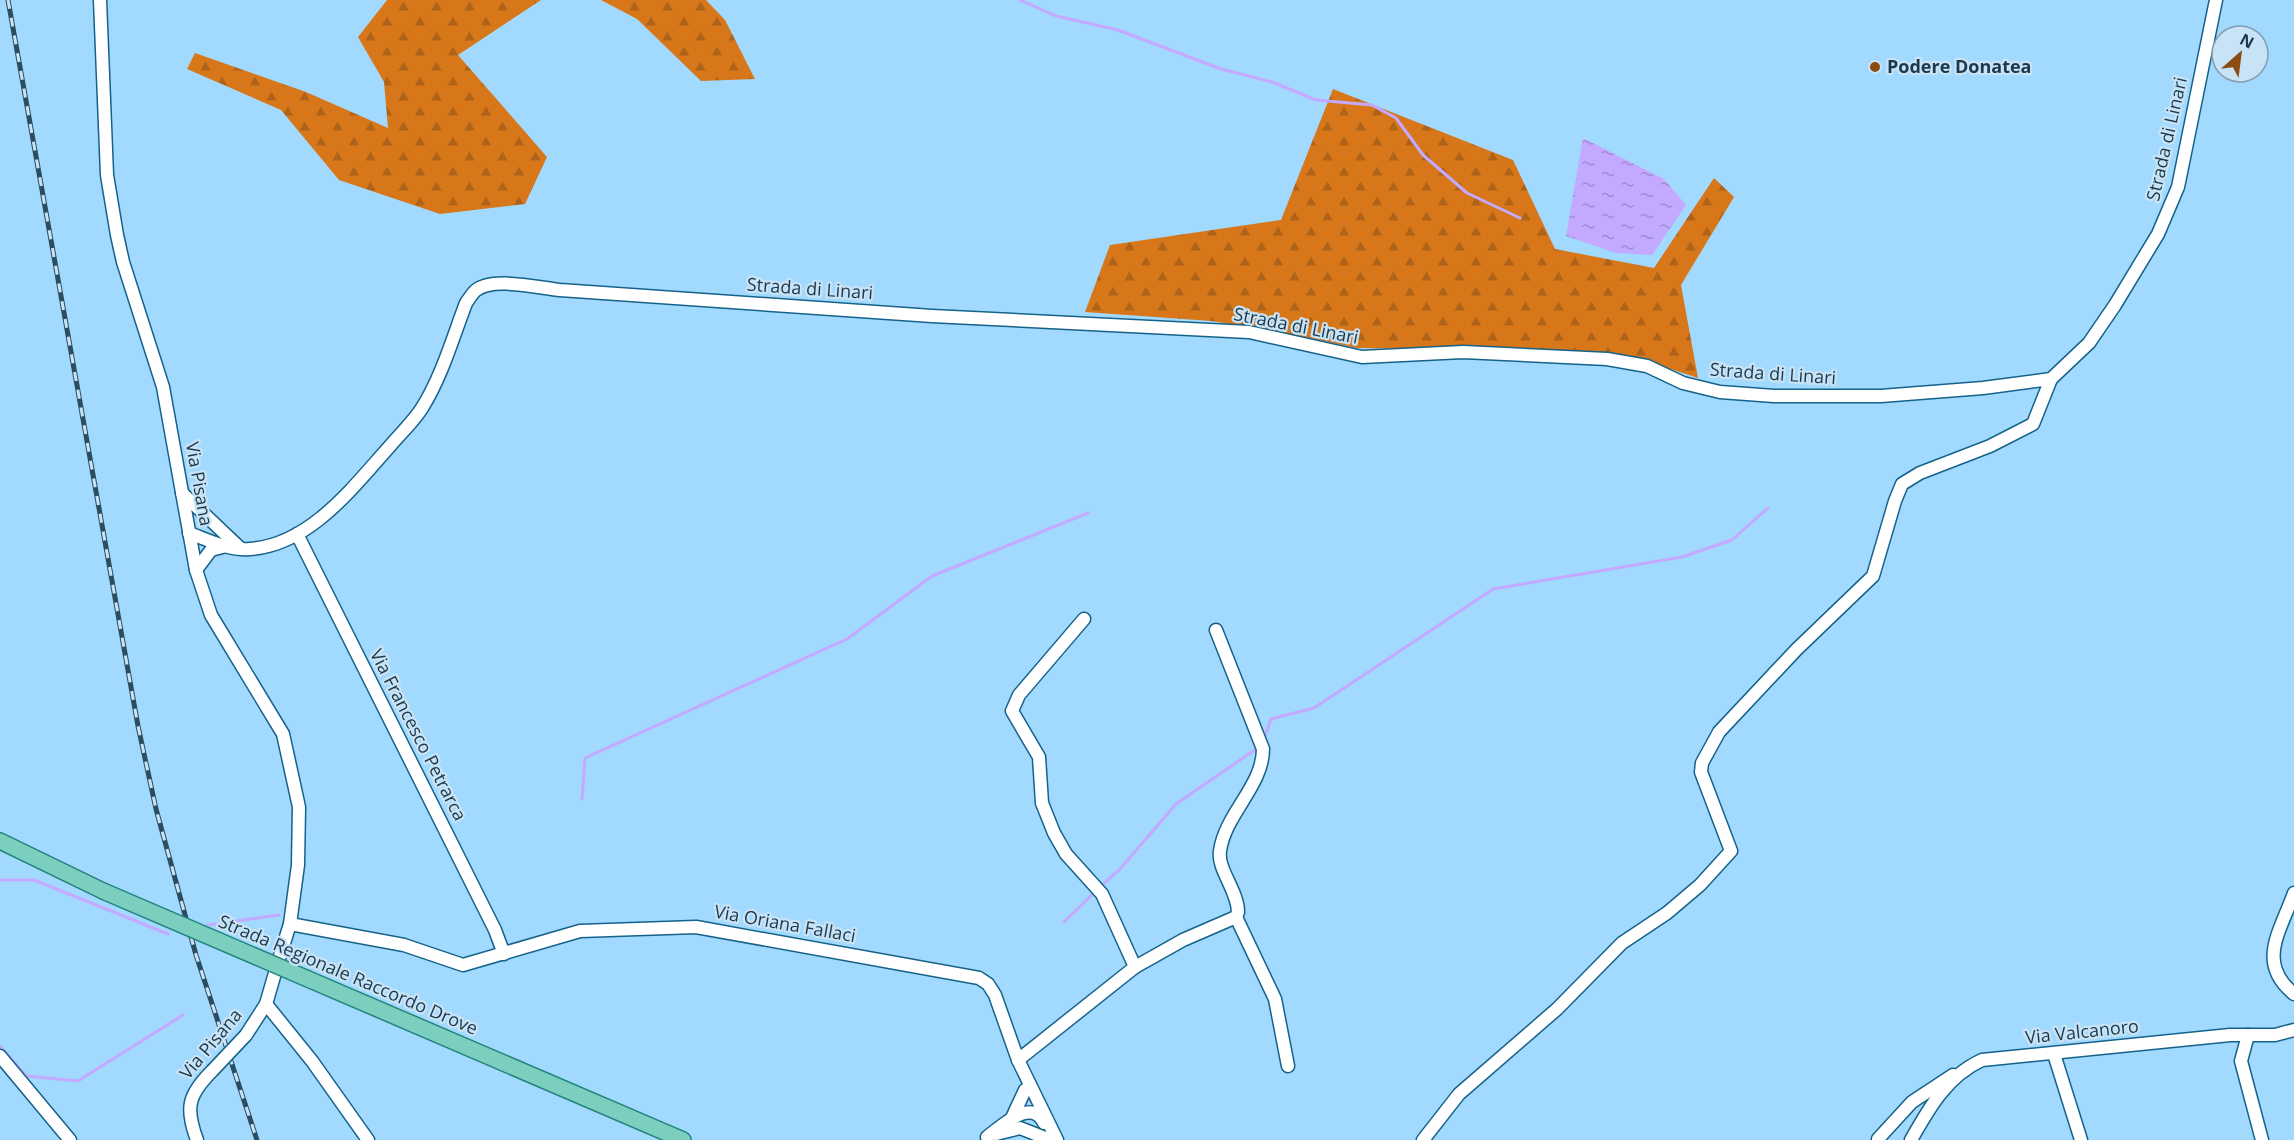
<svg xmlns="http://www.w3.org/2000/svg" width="2294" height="1140" font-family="'Open Sans',sans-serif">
  <defs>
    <pattern id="forest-firs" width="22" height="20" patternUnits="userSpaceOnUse" patternTransform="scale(1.5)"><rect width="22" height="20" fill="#d7771a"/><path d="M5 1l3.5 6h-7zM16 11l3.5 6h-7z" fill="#ae6319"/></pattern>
    <pattern id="water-ripples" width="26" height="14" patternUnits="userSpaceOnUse" patternTransform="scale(1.5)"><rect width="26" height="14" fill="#c3a9ff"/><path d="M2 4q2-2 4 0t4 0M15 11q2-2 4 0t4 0" fill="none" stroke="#9e8bd0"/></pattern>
  </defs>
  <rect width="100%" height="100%" fill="#a2d9fe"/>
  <g fill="url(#forest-firs)">
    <polygon points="387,0 541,0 458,55 547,157 525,204 440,214 339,180 281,110 187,69 195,53 306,92 388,128 384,82 358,37"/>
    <polygon points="601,0 706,0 725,20 755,79 701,81 637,19"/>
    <polygon points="1333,89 1513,160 1555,249 1654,268 1714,178 1734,197 1681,285 1698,378 1640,359 1503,350 1357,348 1280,332 1211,321 1085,312 1110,245 1281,220"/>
  </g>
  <polygon fill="url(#water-ripples)" points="1583,138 1664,179 1686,205 1652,255 1616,253 1566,236"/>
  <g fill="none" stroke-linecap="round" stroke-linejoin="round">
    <g stroke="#c3a9ff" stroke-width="3">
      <polyline points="1020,0 1056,16 1118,30 1221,69 1272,82 1316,100 1372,105 1396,118 1423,155 1467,193 1520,218"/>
      <polyline points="1264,740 1271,719 1314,708 1493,589 1682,557 1732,540 1768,508"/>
      <polyline points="582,799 585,758 847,639 932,576 1088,513"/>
      <polyline points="0,880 34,880 168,934"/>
      <polyline points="1099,888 1120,869 1176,804 1256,749"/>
      <polyline points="1064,922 1094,893"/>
      <polyline points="208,925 279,915"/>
      <polyline points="0,1046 26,1076 78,1081 183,1015"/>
    </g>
    <defs>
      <g id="minor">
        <polyline points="100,0 107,175 117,235 123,262 163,387 196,570 211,615 283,734 299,807 298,865 290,924 280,956"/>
        <polyline points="182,493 240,548"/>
        <path d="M189,533C208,540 230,551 250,549C310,545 353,487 390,446C400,434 414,421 422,408C442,376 453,337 466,303C469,299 472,294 475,291C492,276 539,288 560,290L932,316L1249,332L1362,357L1463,352L1607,359L1647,366L1683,383L1720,392L1774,396H1881L1983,388L2051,379L2089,343L2115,305L2158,234L2178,187L2216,0"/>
        <polyline points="297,534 495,930 504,954"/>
        <polyline points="196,570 211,550 226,546"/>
        <path d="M2294,893C2280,932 2256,963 2294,994"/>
        <polyline points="1236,917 1275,999 1288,1066"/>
        <polyline points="290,924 404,945 463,965 580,931 696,927 979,978 988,984 995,995 1018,1060 1057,1140"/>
        <path d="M1135,967L1183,940L1236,917L1238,912C1238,891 1217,869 1220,851C1225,814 1263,786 1263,749L1216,630"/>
        <polyline points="266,1004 312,1061 368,1140"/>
        <polyline points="246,1035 266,1004 275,973"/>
        <polyline points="2248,1035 2241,1061 2262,1140"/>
        <polyline points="2054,1054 2081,1140"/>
        <polyline points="0,1056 70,1140"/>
        <polyline points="1018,1060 1135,967 1102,894 1066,854 1054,833 1042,803 1039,757 1012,711 1019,695 1084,619"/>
        <polyline points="1012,1118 1025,1090"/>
        <polyline points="996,1134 1020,1128 1048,1139"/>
        <path d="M987,1137C1002,1126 1031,1097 1044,1123"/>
        <polyline points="1878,1139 1912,1102 1953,1075"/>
        <path d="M197,1140C185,1108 188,1095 212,1071"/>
        <polyline points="1423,1140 1459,1094 1557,1009 1622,943 1667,913 1700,885 1731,851 1701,772 1702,763 1719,732 1796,650 1873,576 1895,501 1902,484 1920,473 1990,446 2033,424 2051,379"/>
        <path d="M1911,1140C1929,1108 1947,1076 1982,1060L2230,1035H2275L2294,1030"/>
      </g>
      <g id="major">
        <polyline points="0,841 103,891"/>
        <polyline points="308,979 683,1140"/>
      </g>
    </defs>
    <use href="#minor" stroke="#15628a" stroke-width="15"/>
    <use href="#major" stroke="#21847b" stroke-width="18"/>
    <use href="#minor" stroke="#fff" stroke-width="12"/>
    <use href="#major" stroke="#7ccebf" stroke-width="15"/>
    <defs>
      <polyline id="rail" points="8,0 138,726 156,809 196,955 257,1140"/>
    </defs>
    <use href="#rail" stroke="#2c4d61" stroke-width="5"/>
    <use href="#rail" stroke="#c8e3f5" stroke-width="3" stroke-dasharray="9" stroke-linecap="butt"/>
    <defs>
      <polyline id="minor-bridge" points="212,1071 246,1035"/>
      <polyline id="major-bridge" points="103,891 308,979"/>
    </defs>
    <use href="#minor-bridge" stroke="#15628a" stroke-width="15" stroke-linecap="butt"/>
    <use href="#major-bridge" stroke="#21847b" stroke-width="18" stroke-linecap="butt"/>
    <use href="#minor-bridge" stroke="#fff" stroke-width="12"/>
    <use href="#major-bridge" stroke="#7ccebf" stroke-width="15"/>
  </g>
  <circle fill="#8b4c11" stroke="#c8e3f5" stroke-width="2" cx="1875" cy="67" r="6"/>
  <g text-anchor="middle" stroke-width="4.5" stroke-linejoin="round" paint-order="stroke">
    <g font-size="18" font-weight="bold" fill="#1c394b" stroke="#c8e3f5" text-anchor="start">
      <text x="1887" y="73">Podere Donatea</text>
    </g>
    <g font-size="18" fill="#1c394b" stroke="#c8e3f5">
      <text transform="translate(2167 139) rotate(-77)" y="6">Strada di Linari</text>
      <text transform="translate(810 289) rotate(4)" y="6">Strada di Linari</text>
      <text transform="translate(1296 326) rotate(11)" y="6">Strada di Linari</text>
      <text transform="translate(1773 374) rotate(4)" y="6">Strada di Linari</text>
      <text transform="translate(199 484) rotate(80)" y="6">Via Pisana</text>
      <text transform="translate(418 735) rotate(63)" y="6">Via Francesco Petrarca</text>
      <text transform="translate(785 924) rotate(10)" y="6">Via Oriana Fallaci</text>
      <text transform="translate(348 975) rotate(23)" y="6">Strada Regionale Raccordo Drove</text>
      <text transform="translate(2082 1032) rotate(-6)" y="6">Via Valcanoro</text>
      <text transform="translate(211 1044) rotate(-50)" y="6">Via Pisana</text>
    </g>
  </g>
  <g transform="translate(2240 54) rotate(28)"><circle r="28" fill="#c8e3f5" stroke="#839fb1" stroke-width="1.5"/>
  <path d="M0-4.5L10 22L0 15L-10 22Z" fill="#8b4c11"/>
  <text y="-9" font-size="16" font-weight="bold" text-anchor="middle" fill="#1c394b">N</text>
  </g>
</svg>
